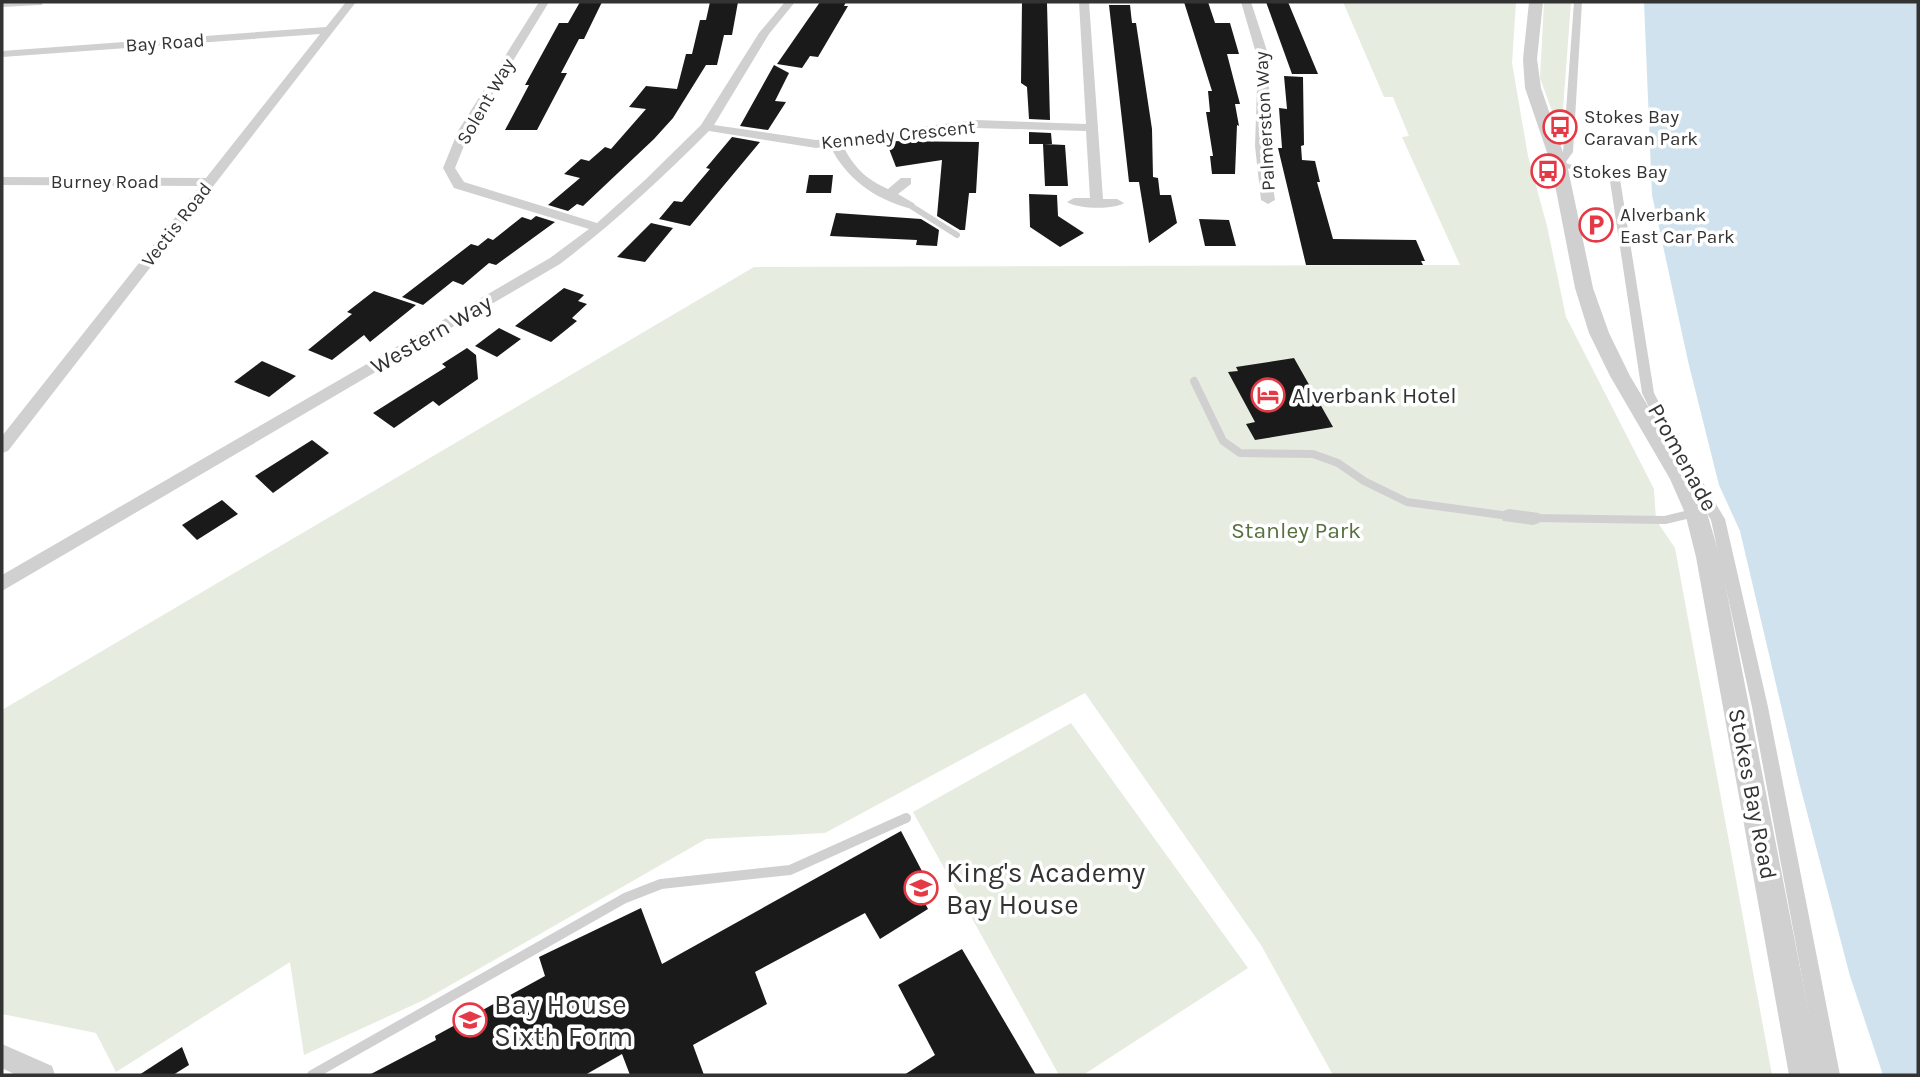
<svg xmlns="http://www.w3.org/2000/svg" width="1920" height="1077" font-family="Karla,sans-serif">
  <rect width="100%" height="100%" fill="#fff"/>
  <g fill="#e6ecdf">
    <polygon points="1343,2 1516,2 1512,63 1528,156 1547,226 1566,317 1654,489 1656,520 1675,548 1772,1075 1333,1075 1261,945 1085,693 825,833 706,839 426,999 304,1055 290,962 116,1072 96,1033 2,1014 2,710 754,267 1460,265 1402,137 1409,136 1393,97 1384,97"/>
    <polygon points="1544,2 1571,2 1561,136 1540,78"/>
    <polygon points="1071,723 1248,968 1083,1075 1059,1075 913,812"/>
  </g>
  <polygon fill="#cfe2ee" points="1644,2 1918,2 1918,1075 1883,1075 1850,976 1799,782 1740,531 1719,485 1688,361 1652,195"/>
  <g fill="#1a1a1a">
    <polygon points="580,2 602,2 584,39 579,39 561,73 567,73 537,130 505,130 529,85 525,85 559,23 568,23"/>
    <polygon points="710,2 738,2 732,35 724,35 717,65 706,65 673,118 654,139 583,206 577,204 568,211 548,205 580,178 564,174 581,159 589,161 605,147 611,149 646,109 629,107 646,86 677,89 686,54 692,54 700,20 706,20"/>
    <polygon points="820,2 846,2 844,6 848,6 818,57 810,56 802,68 777,64"/>
    <polygon points="1022,2 1047,3 1050,120 1029,119 1027,87 1021,83"/>
    <polygon points="1184,2 1208,2 1215,23 1230,23 1239,54 1227,54 1240,104 1235,104 1239,126 1237,125 1235,174 1212,174 1210,156 1213,156 1206,112 1210,112 1208,91 1212,91"/>
    <polygon points="1266,2 1288,2 1318,74 1292,74"/>
    <polygon points="1109,5 1130,5 1132,23 1136,23 1152,129 1153,177 1158,178 1160,195 1171,195 1177,223 1149,243 1139,182 1129,182"/>
    <polygon points="774,65 789,73 775,101 786,102 768,130 740,126"/>
    <polygon points="1284,76 1303,77 1304,145 1301,146 1302,160 1315,161 1320,182 1317,182 1333,239 1416,240 1425,261 1421,261 1423,265 1306,265 1278,148 1282,148 1279,108 1287,109"/>
    <polygon points="1029,132 1051,133 1052,144 1044,144 1065,145 1068,186 1045,186 1043,144 1029,144"/>
    <polygon points="732,137 760,142 690,226 659,219 674,201 682,202 710,169 706,168"/>
    <polygon points="886,141 979,142 976,193 969,193 965,230 960,230 937,216 942,160 896,167"/>
    <polygon points="809,175 833,175 831,193 806,193"/>
    <polygon points="1029,194 1057,195 1058,216 1084,233 1060,247 1030,227"/>
    <polygon points="836,213 921,219 939,230 937,246 916,245 917,240 830,236"/>
    <polygon points="536,216 555,222 496,265 489,263 463,285 453,281 423,305 402,297 471,244 478,246 488,238 493,240 522,217 531,220"/>
    <polygon points="1199,219 1229,220 1236,246 1205,246"/>
    <polygon points="651,223 673,228 645,262 617,257"/>
    <polygon points="564,288 584,295 578,301 587,304 572,318 577,321 551,342 515,326"/>
    <polygon points="374,291 416,305 370,342 364,335 332,360 308,350 352,314 347,312"/>
    <polygon points="499,328 521,339 497,357 475,346"/>
    <polygon points="467,348 476,355 478,379 439,406 433,401 394,428 373,413 446,367 442,364"/>
    <polygon points="1294,358 1333,427 1255,440 1246,424 1255,422 1228,372 1238,371 1236,367"/>
    <polygon points="262,361 296,376 269,397 234,382"/>
    <polygon points="312,440 329,453 273,493 255,476"/>
    <polygon points="222,500 238,514 197,540 182,525"/>
    <polygon points="901,831 923,873 912,878 928,909 880,939 865,913 755,972 767,1004 693,1045 704,1075 630,1075 622,1054 585,1075 369,1075 436,1040 435,1036 545,976 539,957 641,908 662,964"/>
    <polygon points="962,949 1036,1075 904,1075 935,1055 898,985"/>
    <polygon points="182,1047 189,1065 173,1075 139,1075"/>
  </g>
  <g fill="none" stroke-linecap="round" stroke-linejoin="round">
    <g stroke="#d0d0d0" stroke-width="6">
      <polyline points="2,4 40,2"/>
      <polyline points="908,204 957,235"/>
    </g>
    <g stroke="#d0d0d0" stroke-width="8">
      <polyline points="1194,381 1223,441 1240,453 1313,454 1338,463 1364,481 1407,502 1509,516"/>
      <polyline points="1533,518 1665,520 1694,513"/>
    </g>
    <polyline stroke="#d0d0d0" stroke-width="10" points="312,1075 625,898 661,884 790,870 906,818"/>
    <polygon fill="#d0d0d0" fill-rule="evenodd" points="1574,2 1582,2 1573,152 1565,163 1620,179 1654,393 1687,456 1725,519 1768,707 1840,1075 1820,1075 1752,707 1711,520 1674,458 1642,393 1610,181 1554,164 1563,152"/>
    <g fill="#d0d0d0" fill-rule="evenodd">
      <polygon points="346,2 356,2 8,451 2,453 2,436 200,186 2,185 2,177 206,178 320,34 2,57 2,51 326,27"/>
      <path d="M539,2H549L470,131L455,168L464,182L597,223L645,180L701,125L759,33L785,2H795L769,34L714,125L816,140L976,120L1086,124L1079,2H1089L1103,199H1117L1124,203C1114,210 1077,209 1067,202L1074,198H1090L1086,131L976,128L842,144C853,166 865,179 888,189L901,178H911V184L898,194L915,204L908,208C873,198 846,178 830,146L816,148L709,131C661,179 614,223 560,264L2,591V575L550,258L589,229L454,188L443,168L458,131Z"/>
      <polygon points="1241,2 1251,2 1270,60 1267,146 1275,200 1268,204 1261,200 1255,146 1258,60"/>
      <polygon points="1509,509 1539,513 1542,518 1539,523 1533,525 1503,521 1500,516 1503,511"/>
      <polygon points="2,1044 52,1066 55,1075 16,1075 2,1068"/>
    </g>
    <polygon fill="#d0d0d0" fill-rule="evenodd" points="1529,2 1543,2 1537,59 1541,88 1567,164 1593,288 1609,333 1630,376 1691,478 1707,513 1720,557 1821,1075 1789,1075 1696,557 1685,513 1670,479 1610,376 1589,333 1575,288 1551,164 1525,88 1523,59"/>
  </g>
  <defs>
    <symbol id="bus-ring" viewBox="-11 -11 22 22"><circle r="9.5" fill="#fff" stroke="#e63946" stroke-width="1.5"/><path d="M-5-6H5V4H4V6H2V4H-2V6H-4V4H-5ZM-3.5-4V0h7V-4ZM-3.5 1.2v1.5H-2V1.2ZM2 1.2v1.5H3.5V1.2Z" fill="#e63946"/></symbol>
    <symbol id="parking-ring" viewBox="-11 -11 22 22"><circle r="9.5" fill="#fff" stroke="#e63946" stroke-width="1.5"/><path d="M-3.5-5.5H1a3.5 3.5 0 0 1 0 7H-1V5.5H-3.5ZM-1-3.4V-.6H.8a1.4 1.4 0 0 0 0-2.8Z" fill="#e63946"/></symbol>
    <symbol id="hotel-ring" viewBox="-11 -11 22 22"><circle r="9.5" fill="#fff" stroke="#e63946" stroke-width="1.5"/><path d="M-6-4.5h1.5V1H6V5H4.5V3h-9V5H-6ZM-4 0a1.8 1.8 0 1 1 3.6 0ZM.5 0V-2.5h3Q6-2.5 6 0Z" fill="#e63946"/></symbol>
    <symbol id="school-ring" viewBox="-11 -11 22 22"><circle r="9.5" fill="#fff" stroke="#e63946" stroke-width="1.5"/><path d="M0-5L7-2L0 1L-7-2ZM-4 1L0 2.5L4 1V4Q0 6-4 4Z" fill="#e63946"/></symbol>
    <symbol id="university-ring" viewBox="-11 -11 22 22"><circle r="9.5" fill="#fff" stroke="#e63946" stroke-width="1.5"/><path d="M0-5L7-2L0 1L-7-2ZM-4 1L0 2.5L4 1V4Q0 6-4 4Z" fill="#e63946"/></symbol>
  </defs>
  <g fill-rule="evenodd">
    <use href="#bus-ring" x="1541" y="108" width="38" height="38"/>
    <use href="#bus-ring" x="1529" y="152" width="38" height="38"/>
    <use href="#parking-ring" x="1577" y="206" width="38" height="38"/>
    <use href="#hotel-ring" x="1249" y="376" width="38" height="38"/>
    <use href="#school-ring" x="902" y="869" width="38" height="38"/>
    <use href="#university-ring" x="451" y="1001" width="38" height="38"/>
  </g>
  <g text-anchor="middle" stroke-width="7" stroke-linejoin="round" paint-order="stroke">
    <g font-size="19" fill="#333" stroke="#fff">
      <text transform="translate(165 42) rotate(-4)" y="7">Bay Road</text>
      <text transform="translate(485 101) rotate(-60)" y="7">Solent Way</text>
      <text transform="translate(1264 121) rotate(-93)" y="7">Palmerston Way</text>
      <text transform="translate(898 134) rotate(-6)" y="7">Kennedy Crescent</text>
      <text x="105" y="188">Burney Road</text>
      <text transform="translate(176 224) rotate(-52)" y="7">Vectis Road</text>
    </g>
    <g font-size="19" fill="#333" stroke="#fff" text-anchor="start">
      <text x="1584" y="123">Stokes Bay<tspan x="1584" dy="22">Caravan Park</tspan></text>
      <text x="1572" y="178">Stokes Bay</text>
      <text x="1620" y="221">Alverbank<tspan x="1620" dy="22">East Car Park</tspan></text>
    </g>
    <g font-size="23" fill="#333" stroke="#fff">
      <text transform="translate(431 334) rotate(-30)" y="8">Western Way</text>
      <text transform="translate(1683 457) rotate(61)" y="8">Promenade</text>
      <text transform="translate(1753 794) rotate(79)" y="8">Stokes Bay Road</text>
    </g>
    <g font-size="23" fill="#333" stroke="#fff" text-anchor="start">
      <text x="1292" y="403">Alverbank Hotel</text>
    </g>
    <g font-size="23" fill="#56703f" stroke="#fff">
      <text x="1296" y="538">Stanley Park</text>
    </g>
    <g font-size="28" fill="#333" stroke="#fff" text-anchor="start">
      <text x="946" y="882">King's Academy<tspan x="946" dy="32">Bay House</tspan></text>
      <text x="494" y="1014">Bay House<tspan x="494" dy="32">Sixth Form</tspan></text>
    </g>
  </g>
  <rect width="1920" height="1077" fill="none" stroke="#333333" stroke-width="7"/>
</svg>
